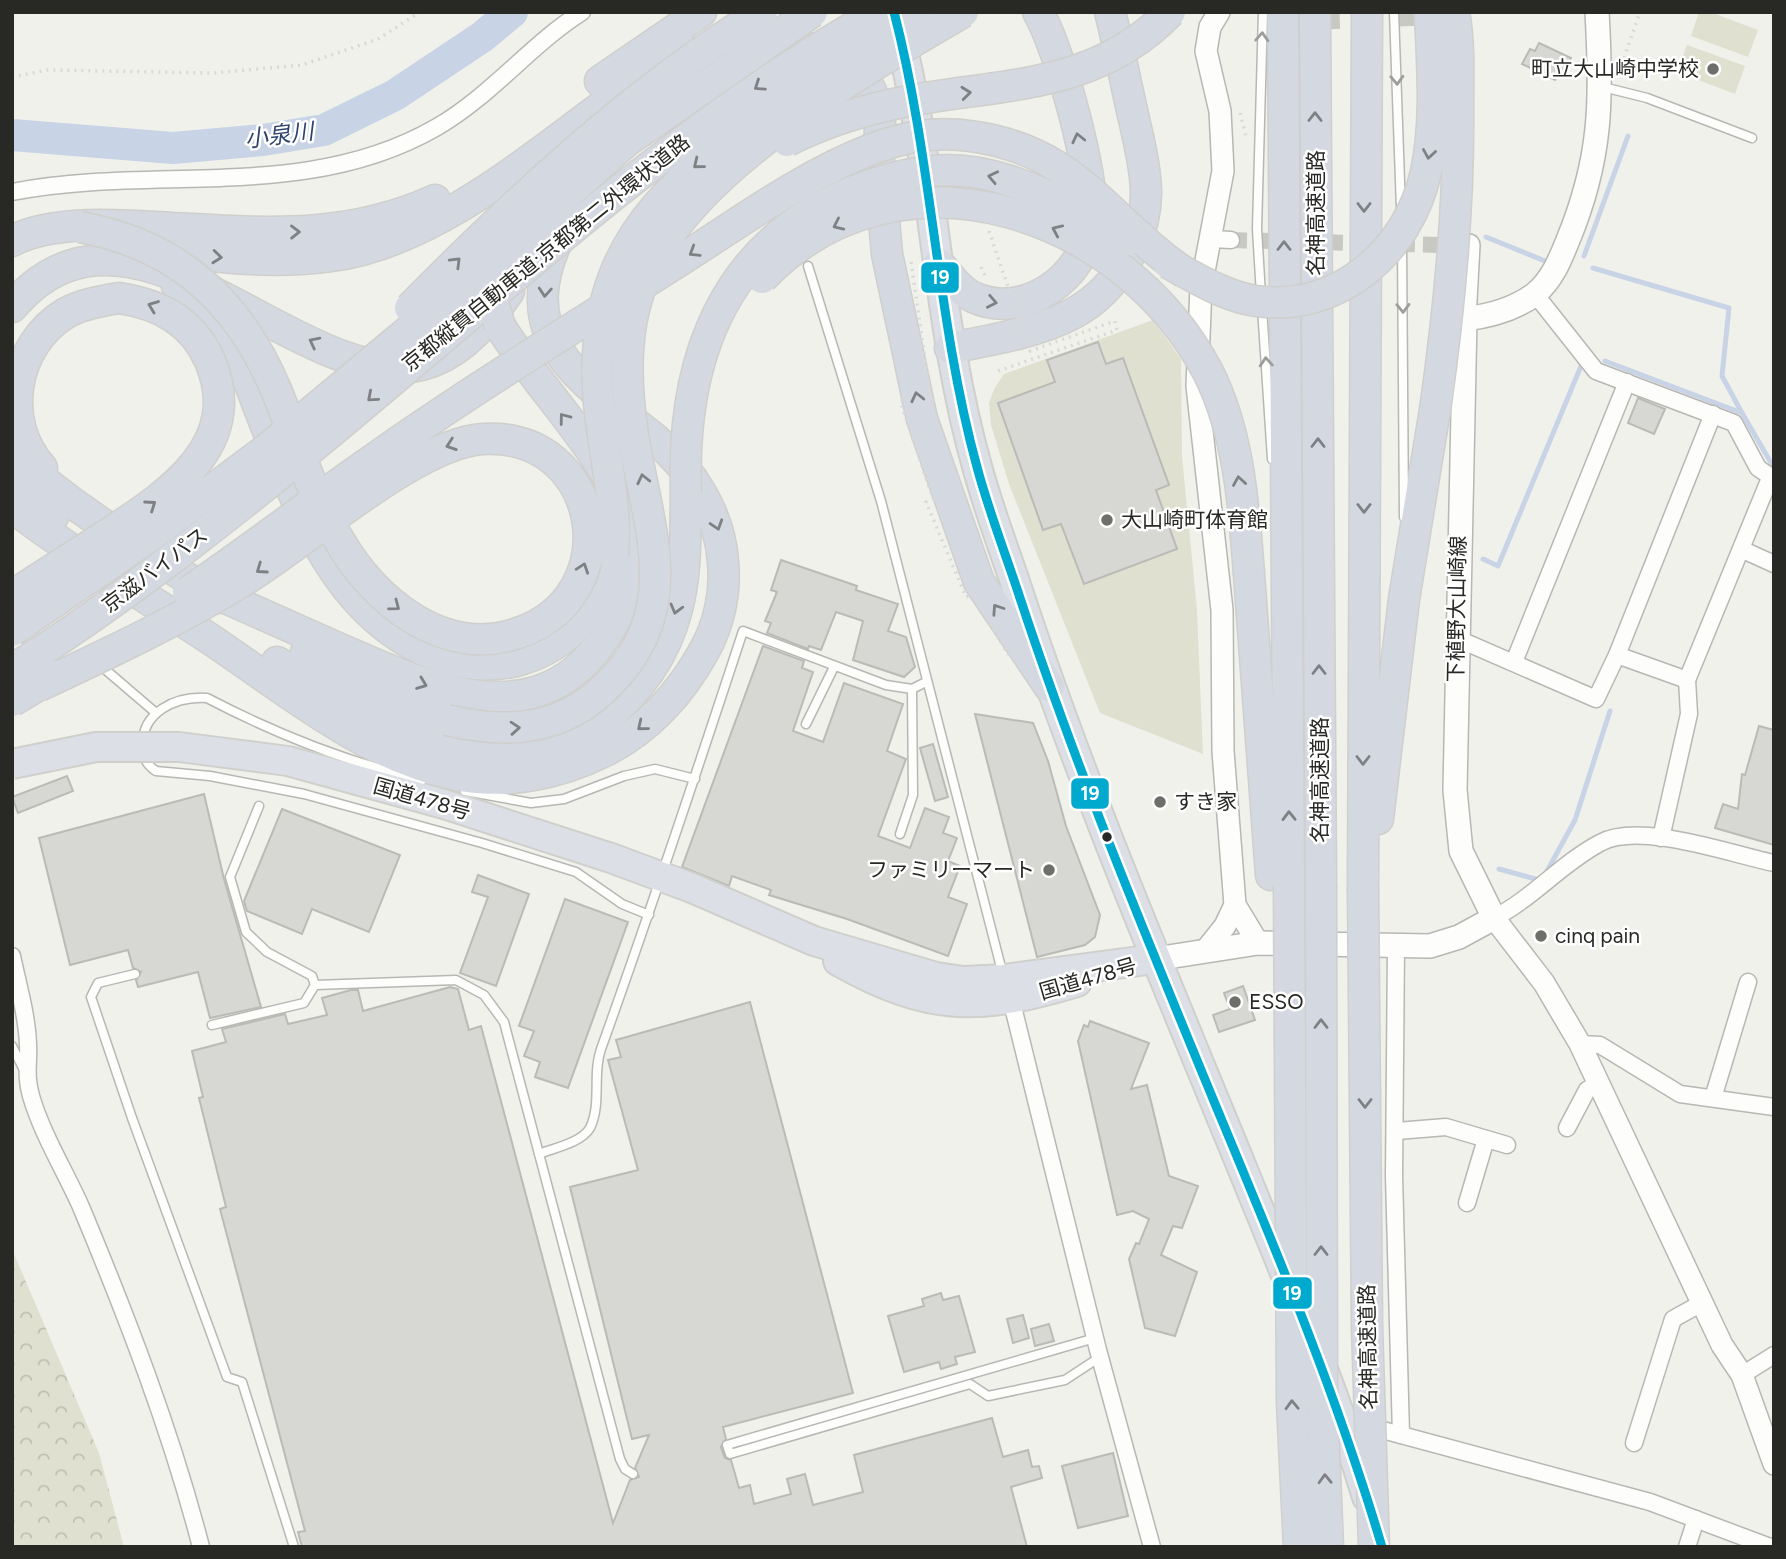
<svg xmlns="http://www.w3.org/2000/svg" width="1786" height="1559" font-family="Figtree,'Noto Sans JP',sans-serif">
  <defs>
    <pattern id="forest-crowns" width="20" height="18" patternUnits="userSpaceOnUse" patternTransform="scale(1.75)"><rect width="20" height="18" fill="#dfe0cf"/><path d="M2 6a3 3 0 1 1 6 0M12 15a3 3 0 1 1 6 0" fill="none" stroke="#bfc0b2"/></pattern>
  </defs>
  <rect width="100%" height="100%" fill="#f1f1ec"/>
  <g fill="#dfe0cf">
    <polygon points="1699,12 1710,12 1758,30 1748,57 1691,36"/>
    <polygon points="1687,45 1745,66 1735,94 1677,72"/>
    <polygon points="1153,320 1181,359 1182,456 1197,610 1203,754 1100,713 1009,484 991,425 989,403 994,389 1004,374"/>
  </g>
  <polygon fill="url(#forest-crowns)" points="12,1249 99,1453 124,1547 12,1547"/>
  <g fill="none" stroke-linecap="round" stroke-linejoin="round">
    <g stroke="#c8d3e6" stroke-width="5">
      <polyline points="1486,237 1545,261"/>
      <polyline points="1584,256 1628,136"/>
      <polyline points="1593,268 1729,308 1722,376 1742,413"/>
      <polyline points="1605,361 1742,413 1774,468"/>
      <polyline points="1483,559 1498,566 1581,366"/>
      <polyline points="1499,869 1539,880"/>
      <polyline points="1546,873 1575,820 1610,711"/>
    </g>
    <polyline stroke="#c8d3e6" stroke-width="32" points="12,135 173,148 263,140 324,130 395,95 482,37 512,12"/>
  </g>
  <g fill="#d7d7d3" stroke="#babab7" stroke-width="2">
    <polygon points="1539,43 1571,58 1563,76 1558,73 1555,80 1522,64 1530,49 1535,51"/>
    <polygon points="1098,342 1106,364 1123,358 1169,485 1156,490 1177,549 1084,584 1061,524 1043,530 998,403 1055,382 1047,360"/>
    <polygon points="1638,398 1665,409 1654,434 1628,423"/>
    <polygon points="781,560 857,586 856,590 898,604 888,631 906,637 915,667 904,677 853,660 863,621 836,612 821,650 809,646 808,649 767,633 771,623 765,621 777,592 771,590"/>
    <polygon points="763,646 804,661 802,668 813,672 793,731 823,742 844,683 903,704 887,751 906,759 878,836 910,848 925,808 949,817 943,833 957,838 948,861 960,866 948,897 967,904 948,956 847,919 769,895 771,890 732,876 729,886 682,867"/>
    <polygon points="975,714 1033,723 1048,761 1066,826 1100,915 1095,937 1085,945 1037,957"/>
    <polygon points="1759,726 1774,730 1774,845 1715,828 1723,804 1738,809 1742,774 1745,775"/>
    <polygon points="933,744 948,797 935,801 920,748"/>
    <polygon points="67,776 73,791 18,813 12,797"/>
    <polygon points="204,794 224,879 261,1007 210,1018 198,972 138,987 136,980 141,972 133,968 128,950 70,965 39,838"/>
    <polygon points="282,809 400,855 369,932 312,909 302,934 247,911 244,901"/>
    <polygon points="478,875 529,894 496,986 460,973 488,897 472,892"/>
    <polygon points="565,899 628,922 568,1088 535,1077 540,1062 524,1056 534,1031 519,1026"/>
    <polygon points="1243,986 1255,1020 1219,1032 1213,1015 1230,1009 1224,993"/>
    <polygon points="450,987 458,989 469,1030 481,1026 613,1523 630,1480 639,1477 635,1468 649,1435 632,1439 570,1187 638,1170 608,1060 621,1057 616,1040 750,1002 853,1393 723,1427 726,1439 721,1447 725,1458 731,1460 739,1488 750,1485 754,1504 791,1494 787,1479 805,1474 813,1505 863,1492 854,1455 992,1418 1003,1457 1028,1450 1032,1467 1039,1466 1042,1478 1011,1487 1027,1547 302,1547 298,1532 305,1531 220,1209 226,1207 199,1098 203,1097 192,1051 226,1042 222,1029 285,1014 288,1024 327,1015 322,998 351,990 358,990 363,1011"/>
    <polygon points="1090,1021 1149,1043 1131,1089 1147,1085 1169,1176 1198,1186 1182,1228 1173,1226 1161,1255 1197,1272 1175,1336 1145,1328 1129,1259 1136,1243 1139,1244 1149,1219 1133,1211 1117,1215 1078,1041 1084,1025 1088,1027"/>
    <polygon points="941,1293 943,1300 959,1296 975,1352 955,1357 957,1364 941,1369 939,1362 904,1372 888,1316 924,1306 922,1299"/>
    <polygon points="1023,1315 1029,1338 1013,1343 1007,1319"/>
    <polygon points="1049,1324 1054,1341 1035,1346 1031,1329"/>
    <polygon points="1113,1453 1128,1516 1078,1528 1062,1466"/>
  </g>
  <g fill="none" stroke-linecap="round" stroke-linejoin="round">
    <polyline stroke="#c9c9c4" stroke-width="16" stroke-dasharray="16 8" stroke-linecap="butt" points="1231,240 1442,245"/>
    <polyline stroke="#c9c9c4" stroke-width="26" stroke-dasharray="26 13" stroke-linecap="butt" points="1275,12 1311,17 1439,12"/>
    <defs>
      <g id="service">
        <polyline points="1394,12 1401,209"/>
        <polyline points="1603,87 1647,98 1752,138"/>
        <polyline points="1402,246 1404,517"/>
        <polyline points="808,266 881,501 1003,975"/>
        <polyline points="1261,295 1257,229 1263,12"/>
        <polyline points="1262,308 1272,459"/>
        <polyline points="100,665 156,713"/>
        <polyline points="806,724 834,667"/>
        <path d="M422,780C347,762 276,734 207,698C176,696 140,712 143,748C143,758 148,766 156,771L210,776L304,794L482,843L576,872L622,904L649,915"/>
        <polyline points="465,791 531,803 564,799 624,776 655,769 695,779"/>
        <polyline points="900,834 913,795 912,689"/>
        <polyline points="135,974 98,983 91,997 132,1118 227,1377 242,1382 294,1547"/>
        <polyline points="315,985 456,980 484,995 504,1022 620,1459 625,1469 633,1474"/>
        <polyline points="212,1025 304,1003 315,985 312,976 267,952 246,932 230,877 259,806"/>
        <polyline points="12,1046 25,1072"/>
        <path d="M539,1154C554,1148 581,1143 590,1128C602,1103 592,1074 601,1049C651,910 697,771 743,631L886,685L912,689L926,682"/>
        <polyline points="1095,1338 727,1445 730,1454 970,1384 988,1396 1065,1380 1100,1357"/>
      </g>
      <g id="minor">
        <path d="M12,192C154,164 306,203 437,127C492,95 531,44 582,12"/>
        <polyline points="1212,239 1231,240"/>
        <polyline points="1535,294 1596,371 1734,423 1758,468 1774,479"/>
        <polyline points="1743,550 1774,564"/>
        <polyline points="1456,638 1596,699 1617,655 1687,680 1770,478"/>
        <polyline points="1617,655 1713,414"/>
        <polyline points="1514,662 1627,382"/>
        <polyline points="1661,838 1689,714 1687,680"/>
        <path d="M1494,918C1533,898 1562,863 1600,843C1639,821 1730,854 1774,863"/>
        <polyline points="1396,945 1394,1176 1401,1435"/>
        <path d="M12,956C18,985 27,1015 28,1044C29,1064 25,1075 31,1096C42,1134 65,1171 81,1207C127,1317 171,1431 201,1547"/>
        <polyline points="1011,999 1098,1350 1152,1547"/>
        <polyline points="1580,1044 1600,1045 1680,1094 1774,1107"/>
        <polyline points="1713,1098 1748,982"/>
        <polyline points="1567,1128 1587,1090 1599,1083"/>
        <polyline points="1397,1131 1446,1127 1507,1145"/>
        <polyline points="1467,1203 1486,1139"/>
        <polyline points="1742,1375 1774,1355"/>
        <polyline points="1364,1425 1650,1502 1770,1547"/>
        <polyline points="1634,1443 1673,1319 1702,1303"/>
        <polyline points="1687,1547 1696,1519"/>
      </g>
      <g id="tertiary">
        <polyline points="1219,12 1210,27 1206,51 1220,111 1223,171 1201,287 1197,386 1222,610 1223,751 1235,905 1258,943"/>
        <polyline points="1465,319 1469,245"/>
        <polyline points="1494,918 1544,983 1580,1044 1722,1345 1742,1375 1774,1464"/>
        <polyline points="1205,951 1225,926 1235,905"/>
      </g>
      <path id="secondary" d="M1155,959L1258,943L1430,946L1459,937L1494,918L1461,851L1455,790L1465,319C1490,316 1514,310 1535,294C1552,280 1560,260 1568,240C1602,158 1602,99 1597,12"/>
      <g id="trunk">
        <path d="M897,25C935,171 936,324 978,470C989,510 1004,549 1017,588C1082,786 1164,977 1243,1170C1287,1278 1333,1386 1367,1497"/>
        <polyline points="179,747 288,761 444,804 611,858 692,888 814,941 936,977 964,981 1004,979 1155,959"/>
        <path d="M838,961C929,1012 978,1012 1077,982"/>
      </g>
      <g id="motorway">
        <polyline points="1283,12 1289,885"/>
        <polyline points="1315,12 1321,886"/>
        <polyline points="745,65 798,48 818,49 838,56 862,76 871,91 880,123 879,163 887,254 922,419 979,582 1049,686"/>
        <polyline points="600,81 701,12"/>
        <path d="M12,241C53,219 126,225 172,228C266,233 347,240 435,200"/>
        <path d="M146,248C208,256 269,265 332,256C455,240 579,114 683,49"/>
        <path d="M939,264C949,276 959,290 973,297C1024,321 1085,277 1091,224C1096,181 1060,49 1038,12"/>
        <path d="M177,286C231,321 244,370 266,426C300,509 330,599 413,645C446,663 484,670 520,660C573,644 600,606 613,555"/>
        <path d="M12,307C128,169 287,380 411,367C453,362 487,324 509,291"/>
        <path d="M950,348C991,340 1037,333 1074,313C1116,290 1147,239 1146,190C1145,162 1137,134 1131,106C1124,75 1118,43 1110,12"/>
        <path d="M12,453C74,511 148,553 219,598"/>
        <path d="M42,468C0,422 13,345 66,313C82,304 101,301 119,298"/>
        <polyline points="12,478 54,515"/>
        <path d="M12,507C73,554 140,593 204,635C283,687 361,755 456,775C505,785 559,774 603,752C647,731 681,693 704,651C719,625 726,592 723,562C720,514 692,470 655,439C582,379 506,340 562,231"/>
        <polyline points="1249,574 1271,875"/>
        <path d="M203,588C248,608 293,628 338,648C426,686 536,741 605,637C629,601 637,556 625,515C607,455 534,383 500,326"/>
        <polyline points="306,652 379,692 447,720"/>
        <path d="M277,662C337,697 404,742 474,752C569,765 654,700 677,609C687,571 685,532 686,493"/>
        <polyline points="1378,819 1404,599 1435,410"/>
        <polyline points="1363,888 1367,12"/>
      </g>
    </defs>
    <use href="#service" stroke="#b7b7b3" stroke-width="11"/>
    <use href="#minor" stroke="#b7b7b3" stroke-width="19"/>
    <use href="#tertiary" stroke="#b7b7b3" stroke-width="24"/>
    <use href="#secondary" stroke="#b7b7b3" stroke-width="26"/>
    <use href="#trunk" stroke="#cfcfcc" stroke-width="32"/>
    <use href="#motorway" stroke="#cfcfcc" stroke-width="33"/>
    <g stroke="#d9d9d8" stroke-width="3.5" stroke-dasharray="2 5" stroke-linecap="butt">
      <polyline points="1624,58 1640,12"/>
      <polyline points="12,77 48,70 214,73 302,65 378,39 420,12"/>
      <polyline points="1240,113 1246,136"/>
      <polyline points="981,267 986,278"/>
    </g>
    <use href="#service" stroke="#fdfdfc" stroke-width="8"/>
    <use href="#minor" stroke="#fdfdfc" stroke-width="16"/>
    <use href="#tertiary" stroke="#fdfdfc" stroke-width="21"/>
    <use href="#secondary" stroke="#fdfdfc" stroke-width="23"/>
    <use href="#trunk" stroke="#dce0e6" stroke-width="28"/>
    <use href="#motorway" stroke="#d4d8e1" stroke-width="30"/>
    <defs>
      <polyline id="trunk-bridge" points="12,764 96,747 179,747"/>
      <g id="motorway-bridge">
        <path d="M787,141C824,122 867,109 908,101C1004,83 1096,89 1170,12"/>
        <path d="M1168,263C1196,278 1224,296 1256,301C1339,313 1409,250 1426,172C1437,120 1432,65 1430,12"/>
        <path d="M762,278C899,135 1124,212 1208,372C1239,433 1244,507 1249,574"/>
        <polyline points="486,279 500,326"/>
        <path d="M410,308C518,199 631,93 762,12"/>
        <path d="M1435,410C1449,312 1459,213 1458,113C1458,80 1460,45 1454,12"/>
        <path d="M686,493C681,360 723,244 854,191C892,176 932,166 973,172C1031,181 1078,211 1128,240"/>
        <path d="M613,555C619,487 593,421 598,353C606,223 690,168 787,100C830,71 871,41 914,12"/>
        <path d="M188,592C250,550 309,504 371,461C467,393 568,331 668,268C734,227 799,177 872,149C903,137 937,131 970,136C1077,150 1105,218 1185,273"/>
        <path d="M12,596C44,574 78,554 111,532C170,493 245,444 210,361C193,321 159,304 119,298"/>
        <polyline points="12,631 152,535 268,448 465,284 627,141 812,12"/>
        <path d="M12,670C126,598 233,513 337,427C513,281 679,124 880,12"/>
        <path d="M39,686C109,653 180,620 246,579C305,543 418,442 483,439C602,432 630,595 518,633C444,659 373,600 339,540C311,494 297,442 277,392C239,301 178,245 80,227"/>
        <polyline points="12,701 54,676"/>
        <path d="M447,720C501,733 553,732 597,695C688,617 649,533 633,435C625,381 623,325 646,274C695,165 862,72 963,12"/>
        <polyline points="1289,885 1292,1403 1299,1547"/>
        <polyline points="1321,886 1322,1401 1328,1547"/>
        <polyline points="1363,888 1367,1326 1374,1547"/>
      </g>
    </defs>
    <use href="#trunk-bridge" stroke="#cfcfcc" stroke-width="32" stroke-linecap="butt"/>
    <use href="#motorway-bridge" stroke="#cfcfcc" stroke-width="33" stroke-linecap="butt"/>
    <g stroke="#d9d9d8" stroke-width="3.5" stroke-dasharray="2 5" stroke-linecap="butt">
      <polyline points="989,231 1030,351 1115,321 1117,330 995,372"/>
      <polyline points="911,262 930,393 900,401 933,499 926,502 966,597 974,594 1008,655"/>
    </g>
    <use href="#trunk-bridge" stroke="#dce0e6" stroke-width="28"/>
    <use href="#motorway-bridge" stroke="#d4d8e1" stroke-width="30"/>
    <defs>
      <path id="bus-1" d="M894,12C933,162 936,318 977,467C989,512 1006,555 1020,598C1076,768 1145,934 1213,1099C1275,1248 1336,1392 1382,1547"/>
    </defs>
    <use href="#bus-1" stroke="#fff" stroke-width="14"/>
    <use href="#bus-1" stroke="#00a9ce" stroke-width="9"/>
  </g>
  <defs><path id="oneway-chevron" d="M-2-3.5L2.5 0L-2 3.5" fill="none" stroke-width="1.6" stroke-linecap="round" stroke-linejoin="round" transform="scale(1.75)"/></defs>
  <g stroke="#9d9d9b">
    <use href="#oneway-chevron" transform="translate(1262 37) rotate(-87)"/>
    <use href="#oneway-chevron" transform="translate(1397 80) rotate(88)"/>
    <use href="#oneway-chevron" transform="translate(1403 308) rotate(89)"/>
    <use href="#oneway-chevron" transform="translate(1266 362) rotate(-94)"/>
  </g>
  <g stroke="#7e8083">
    <use href="#oneway-chevron" transform="translate(759 86) rotate(146)"/>
    <use href="#oneway-chevron" transform="translate(966 93) rotate(-6)"/>
    <use href="#oneway-chevron" transform="translate(1315 117) rotate(-90)"/>
    <use href="#oneway-chevron" transform="translate(1078 138) rotate(-103)"/>
    <use href="#oneway-chevron" transform="translate(1429 154) rotate(99)"/>
    <use href="#oneway-chevron" transform="translate(698 164) rotate(141)"/>
    <use href="#oneway-chevron" transform="translate(993 177) rotate(-168)"/>
    <use href="#oneway-chevron" transform="translate(1364 207) rotate(90)"/>
    <use href="#oneway-chevron" transform="translate(838 225) rotate(155)"/>
    <use href="#oneway-chevron" transform="translate(1057 230) rotate(-156)"/>
    <use href="#oneway-chevron" transform="translate(295 232) rotate(-1)"/>
    <use href="#oneway-chevron" transform="translate(1284 246) rotate(-90)"/>
    <use href="#oneway-chevron" transform="translate(694 252) rotate(148)"/>
    <use href="#oneway-chevron" transform="translate(217 257) rotate(6)"/>
    <use href="#oneway-chevron" transform="translate(456 262) rotate(-45)"/>
    <use href="#oneway-chevron" transform="translate(545 292) rotate(94)"/>
    <use href="#oneway-chevron" transform="translate(992 302) rotate(11)"/>
    <use href="#oneway-chevron" transform="translate(153 306) rotate(-159)"/>
    <use href="#oneway-chevron" transform="translate(314 342) rotate(-153)"/>
    <use href="#oneway-chevron" transform="translate(372 397) rotate(139)"/>
    <use href="#oneway-chevron" transform="translate(917 397) rotate(-103)"/>
    <use href="#oneway-chevron" transform="translate(564 418) rotate(-127)"/>
    <use href="#oneway-chevron" transform="translate(1318 443) rotate(-90)"/>
    <use href="#oneway-chevron" transform="translate(451 445) rotate(161)"/>
    <use href="#oneway-chevron" transform="translate(643 479) rotate(-103)"/>
    <use href="#oneway-chevron" transform="translate(1239 481) rotate(-99)"/>
    <use href="#oneway-chevron" transform="translate(151 505) rotate(-35)"/>
    <use href="#oneway-chevron" transform="translate(1364 508) rotate(90)"/>
    <use href="#oneway-chevron" transform="translate(717 525) rotate(72)"/>
    <use href="#oneway-chevron" transform="translate(583 568) rotate(-71)"/>
    <use href="#oneway-chevron" transform="translate(261 569) rotate(145)"/>
    <use href="#oneway-chevron" transform="translate(395 606) rotate(37)"/>
    <use href="#oneway-chevron" transform="translate(676 609) rotate(105)"/>
    <use href="#oneway-chevron" transform="translate(997 609) rotate(-124)"/>
    <use href="#oneway-chevron" transform="translate(1319 670) rotate(-90)"/>
    <use href="#oneway-chevron" transform="translate(422 684) rotate(21)"/>
    <use href="#oneway-chevron" transform="translate(642 726) rotate(141)"/>
    <use href="#oneway-chevron" transform="translate(515 728) rotate(-4)"/>
    <use href="#oneway-chevron" transform="translate(1363 760) rotate(90)"/>
    <use href="#oneway-chevron" transform="translate(1289 816) rotate(-91)"/>
    <use href="#oneway-chevron" transform="translate(1321 1024) rotate(-90)"/>
    <use href="#oneway-chevron" transform="translate(1365 1103) rotate(90)"/>
    <use href="#oneway-chevron" transform="translate(1321 1251) rotate(-90)"/>
    <use href="#oneway-chevron" transform="translate(1292 1405) rotate(-92)"/>
    <use href="#oneway-chevron" transform="translate(1325 1479) rotate(-92)"/>
  </g>
  <g fill="#6e6e6b" stroke="#fff" stroke-width="2.5">
    <circle cx="1713" cy="69" r="7"/>
    <circle cx="1107" cy="520" r="7"/>
    <circle cx="1160" cy="802" r="7"/>
    <circle cx="1049" cy="870" r="7"/>
    <circle cx="1541" cy="936" r="7"/>
    <circle cx="1235" cy="1002" r="7"/>
  </g>
  <circle fill="#282825" stroke="#fff" stroke-width="2.5" cx="1107" cy="837" r="6"/>
  <g text-anchor="middle" stroke-width="5" stroke-linejoin="round" paint-order="stroke">
    <g font-size="21" fill="#282825" stroke="#fff" text-anchor="start">
      <text x="1699" y="76" text-anchor="end">町立大山崎中学校</text>
      <text x="1121" y="527">大山崎町体育館</text>
      <text x="1174" y="809">すき家</text>
      <text x="1035" y="877" text-anchor="end">ファミリーマート</text>
      <text x="1555" y="943">cinq pain</text>
      <text x="1249" y="1009">ESSO</text>
    </g>
    <g font-size="21" fill="#282825" stroke="#fff">
      <text transform="translate(1316 213) rotate(-90)" y="7">名神高速道路</text>
      <text transform="translate(546 253) rotate(-39)" y="7">京都縦貫自動車道;京都第二外環状道路</text>
      <text transform="translate(155 570) rotate(-37)" y="7">京滋バイパス</text>
      <text transform="translate(1457 609) rotate(-89)" y="7">下植野大山崎線</text>
      <text transform="translate(1320 780) rotate(-90)" y="7">名神高速道路</text>
      <text transform="translate(422 799) rotate(16)" y="7">国道478号</text>
      <text transform="translate(1088 979) rotate(-16)" y="7">国道478号</text>
      <text transform="translate(1368 1347) rotate(-91)" y="7">名神高速道路</text>
    </g>
    <g font-size="23" font-style="italic" fill="#2f446d" stroke="#fff">
      <text transform="translate(279 135) rotate(-7)" y="8">小泉川</text>
    </g>
  </g>
  <g stroke="#fff" stroke-width="2.5">
    <rect x="920" y="261" width="40" height="33" rx="7" fill="#00a9ce"/>
    <rect x="1070" y="777" width="40" height="33" rx="7" fill="#00a9ce"/>
    <rect x="1272" y="1276" width="41" height="34" rx="7" fill="#00a9ce"/>
  </g>
  <g font-size="19" text-anchor="middle" font-weight="bold" fill="#fff">
    <text x="940" y="284">19</text>
    <text x="1090" y="800">19</text>
    <text x="1292" y="1300">19</text>
  </g>
  <rect width="1786" height="1559" fill="none" stroke="#282825" stroke-width="28"/>
</svg>
